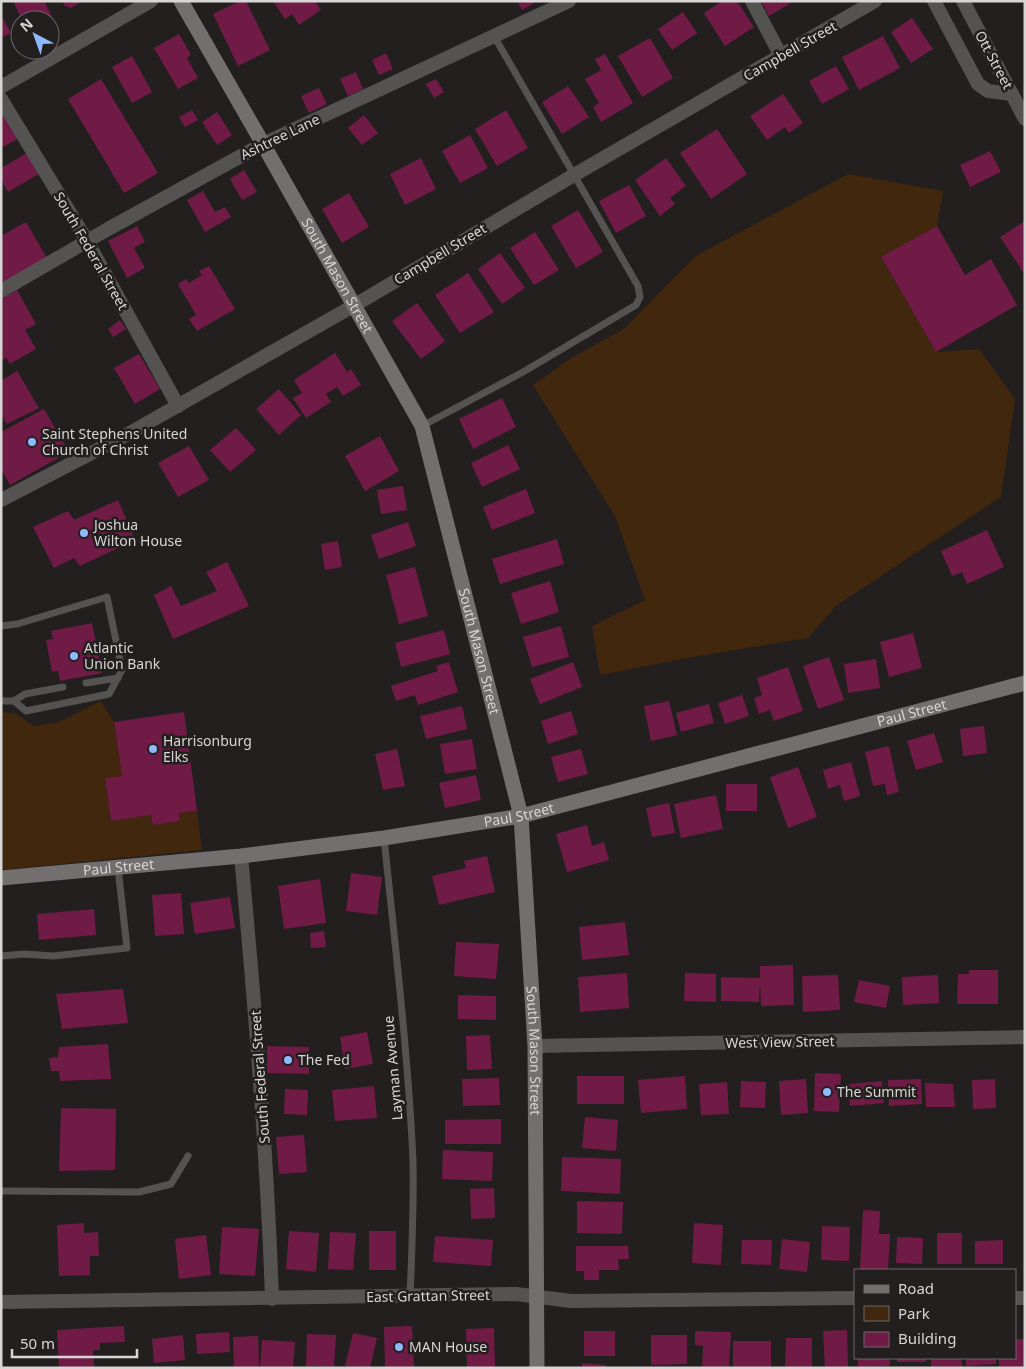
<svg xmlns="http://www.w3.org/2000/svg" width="1026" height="1369" font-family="'Noto Sans',sans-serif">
  <rect width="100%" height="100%" fill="#231f1f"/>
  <g fill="#40270d">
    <polygon points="848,174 943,191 937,226 881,258 936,352 979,349 1015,399 1001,497 837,605 808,638 693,657 600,675 592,626 645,600 615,516 533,385 568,360 624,329 696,256"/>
    <polygon points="101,701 114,722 122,776 105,778 111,820 151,815 153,825 180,821 179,813 197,811 202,850 1,870 1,712 15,713 34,726 59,722"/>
  </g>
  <g fill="#701b46">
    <polygon points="13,1 44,1 54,21 50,23 50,20 22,20"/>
    <polygon points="62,1 82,1 71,8 65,6"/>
    <polygon points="240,1 246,1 270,50 238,66 213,14"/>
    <polygon points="273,1 315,1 321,10 299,25 292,14 285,19"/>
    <polygon points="517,1 538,1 522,10"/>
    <polygon points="722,1 737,1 754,27 725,46 704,13"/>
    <polygon points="761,1 794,1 769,16"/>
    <polygon points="683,12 697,33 672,50 658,29"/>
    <polygon points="1,15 11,33 1,38"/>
    <polygon points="912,18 933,49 911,63 891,32"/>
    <polygon points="179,34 191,55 187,58 198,78 178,89 154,48"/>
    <polygon points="883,36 900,68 859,90 842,57"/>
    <polygon points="650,38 673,78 642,97 618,56"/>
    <polygon points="386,53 393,69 379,75 372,60"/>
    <polygon points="605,54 633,103 601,122 593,107 599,103 585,79 601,70 595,59"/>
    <polygon points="132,56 152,92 132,103 112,67"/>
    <polygon points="836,66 849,89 822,104 809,81"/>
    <polygon points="356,72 363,89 348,96 340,79"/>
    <polygon points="101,79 158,173 124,193 68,99"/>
    <polygon points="436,79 444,92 434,98 426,84"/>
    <polygon points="568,86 589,117 562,134 542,102"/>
    <polygon points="319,88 327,104 309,113 301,96"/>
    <polygon points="783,94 803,123 789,133 785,127 767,140 750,116"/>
    <polygon points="192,110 198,120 185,127 179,117"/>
    <polygon points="506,110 528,148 497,166 475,129"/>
    <polygon points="6,111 21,137 1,148 1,114"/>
    <polygon points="217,112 232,135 217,145 202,122"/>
    <polygon points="364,115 378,133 362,145 348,128"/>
    <polygon points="717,129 747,174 711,199 680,153"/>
    <polygon points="470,135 488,168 460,183 442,151"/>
    <polygon points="990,151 1001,172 970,187 960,165"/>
    <polygon points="27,153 39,174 8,192 1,180 1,168"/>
    <polygon points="421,158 436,189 405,205 390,174"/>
    <polygon points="666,158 686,186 670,198 675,204 660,216 635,180"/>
    <polygon points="244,170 257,192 242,200 230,179"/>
    <polygon points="629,185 646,216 616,233 599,201"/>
    <polygon points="203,191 215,212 225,207 231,217 205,232 187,200"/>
    <polygon points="349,193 369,227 342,243 322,209"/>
    <polygon points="578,210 603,252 576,268 551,226"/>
    <polygon points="1025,221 1025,275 1000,237"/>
    <polygon points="26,222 48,260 1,286 1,236"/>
    <polygon points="137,226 145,242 134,248 145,268 127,278 108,241"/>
    <polygon points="937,226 965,275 991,259 1017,305 936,352 881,257"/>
    <polygon points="535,232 559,270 534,285 510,248"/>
    <polygon points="500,253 525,288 502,304 478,269"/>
    <polygon points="209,266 235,309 197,331 189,319 196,315 178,284 186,279 189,283 202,275 199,271"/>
    <polygon points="468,273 494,312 460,333 435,295"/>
    <polygon points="17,290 36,324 25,330 36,349 10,364 6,358 1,361 1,299"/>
    <polygon points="417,303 445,341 421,359 392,321"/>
    <polygon points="120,320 126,329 113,337 108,329"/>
    <polygon points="335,353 347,372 351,369 361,385 343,396 337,387 326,394 331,402 306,418 293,398 302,393 294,380"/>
    <polygon points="139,354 160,389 135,404 114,368"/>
    <polygon points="17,371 39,408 7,424 1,415 1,381"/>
    <polygon points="279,389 301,415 279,435 256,409"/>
    <polygon points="502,398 516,427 473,449 459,419"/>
    <polygon points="44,409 69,452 10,485 1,469 1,432"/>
    <polygon points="236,428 256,450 230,472 210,450"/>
    <polygon points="380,436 399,471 365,491 345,456"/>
    <polygon points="508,445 520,469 482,487 471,463"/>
    <polygon points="189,446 209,480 178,497 158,463"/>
    <polygon points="403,486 407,510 381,514 377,490"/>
    <polygon points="526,489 535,513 492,530 483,507"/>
    <polygon points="118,500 135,540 80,566 74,558 54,568 33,527 68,511 74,520"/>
    <polygon points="408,522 416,546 379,559 371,535"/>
    <polygon points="987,530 1004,567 967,584 962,572 952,576 941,551"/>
    <polygon points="557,539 564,564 500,584 492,559"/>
    <polygon points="338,541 342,567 325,570 321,544"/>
    <polygon points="227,562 249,606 173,639 154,595 171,586 181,606 217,591 206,572"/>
    <polygon points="415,567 428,616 399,624 386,575"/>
    <polygon points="550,581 559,612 521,624 511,593"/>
    <polygon points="92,623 102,673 60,681 58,671 52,672 46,640 53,639 51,631"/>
    <polygon points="561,626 569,657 532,667 523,637"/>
    <polygon points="444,630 450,654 401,667 395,643"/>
    <polygon points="913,633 922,668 889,677 880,642"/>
    <polygon points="829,657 844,700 818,709 803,666"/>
    <polygon points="876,659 880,688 848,693 844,664"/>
    <polygon points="449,662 458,692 418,705 415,695 396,701 391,686 438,671 436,666"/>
    <polygon points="573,662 582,687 540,704 530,679"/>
    <polygon points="788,667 803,711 774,721 770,710 759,714 754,698 762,695 757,678"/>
    <polygon points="742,695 749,716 725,724 718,703"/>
    <polygon points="669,701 677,735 651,741 644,706"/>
    <polygon points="709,704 714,723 681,732 676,713"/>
    <polygon points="462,706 467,729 426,739 420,716"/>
    <polygon points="571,711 578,734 548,744 541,721"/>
    <polygon points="184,712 197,811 179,813 180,821 153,825 151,815 111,821 105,778 122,776 114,722"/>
    <polygon points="984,726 987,753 963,756 960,729"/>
    <polygon points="934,733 943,762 916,770 907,741"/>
    <polygon points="472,739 477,769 445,774 440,744"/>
    <polygon points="889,746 899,792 887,795 885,784 873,786 865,752"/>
    <polygon points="397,749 405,786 383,790 375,754"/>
    <polygon points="581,749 588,774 558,782 551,757"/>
    <polygon points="851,762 860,796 844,801 840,785 828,789 823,770"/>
    <polygon points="798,767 817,817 788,828 770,777"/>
    <polygon points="476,775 481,800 445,808 439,783"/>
    <rect x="726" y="784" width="31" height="27"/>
    <polygon points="716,795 723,829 681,838 674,804"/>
    <polygon points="669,803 675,833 652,837 646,808"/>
    <polygon points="587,825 592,846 604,842 609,860 567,872 556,834"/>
    <polygon points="487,856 495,892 439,905 432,876 466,868 464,861"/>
    <polygon points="351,873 382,877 377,915 346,911"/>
    <polygon points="320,879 326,923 284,929 278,886"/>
    <polygon points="181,893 184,934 155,936 152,895"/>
    <polygon points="230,897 235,928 195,934 190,903"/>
    <polygon points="94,909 96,935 39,940 37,914"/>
    <polygon points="625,922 629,955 582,960 579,927"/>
    <polygon points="324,931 326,947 311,948 310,933"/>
    <polygon points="456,942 499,944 496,979 454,976"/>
    <polygon points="793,965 794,1005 761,1006 760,980 759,1002 721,1001 721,977 760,978 760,966"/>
    <polygon points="969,970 998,970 998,1004 957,1004 958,974 969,974"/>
    <polygon points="627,973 629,1008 580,1012 578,977"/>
    <polygon points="685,973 716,974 716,1002 684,1001"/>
    <polygon points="838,975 840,1010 803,1012 802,976"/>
    <polygon points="938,975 939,1003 903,1005 902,977"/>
    <polygon points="859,980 890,986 886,1008 854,1002"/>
    <polygon points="123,989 128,1023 62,1029 56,994"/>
    <polygon points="458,995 496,996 496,1020 458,1019"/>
    <polygon points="367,1032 373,1064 345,1069 340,1037"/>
    <polygon points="490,1035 492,1069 467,1070 466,1036"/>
    <polygon points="108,1044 111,1079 60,1081 59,1071 51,1071 49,1058 58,1057 59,1047"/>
    <polygon points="267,1046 309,1047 309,1074 267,1073"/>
    <polygon points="815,1073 841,1074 839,1112 814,1111"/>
    <rect x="577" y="1076" width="47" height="28"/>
    <polygon points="685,1076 687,1109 641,1113 638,1080"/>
    <polygon points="499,1078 500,1105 463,1106 462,1079"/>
    <polygon points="806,1079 808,1113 781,1115 779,1081"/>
    <polygon points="921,1079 922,1104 889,1106 888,1080"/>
    <polygon points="995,1079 996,1108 973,1109 972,1080"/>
    <polygon points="741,1081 766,1082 765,1108 740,1107"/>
    <polygon points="882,1081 884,1103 850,1106 848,1084"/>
    <polygon points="727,1082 729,1114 701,1115 699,1084"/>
    <polygon points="925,1083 953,1084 955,1107 926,1107"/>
    <polygon points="374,1086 377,1118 335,1121 332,1090"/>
    <polygon points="285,1089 308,1090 307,1115 284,1114"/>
    <polygon points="61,1108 116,1109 115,1170 59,1171"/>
    <polygon points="585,1117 618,1120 616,1151 582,1148"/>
    <polygon points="501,1119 501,1144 445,1144 445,1120"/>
    <polygon points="304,1135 307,1172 279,1174 276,1137"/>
    <polygon points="443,1150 493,1152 492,1181 442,1179"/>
    <polygon points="562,1157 621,1159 620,1194 561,1191"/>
    <polygon points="494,1188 495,1218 471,1219 470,1189"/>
    <polygon points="577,1201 623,1202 622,1234 577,1233"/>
    <polygon points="863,1210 880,1211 879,1234 890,1234 888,1270 860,1270"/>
    <polygon points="84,1223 84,1233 98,1232 99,1256 90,1256 90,1275 59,1276 57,1225"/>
    <polygon points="694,1223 723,1225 721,1265 692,1263"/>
    <polygon points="822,1226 850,1227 849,1261 821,1260"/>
    <polygon points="222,1227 259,1229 255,1276 219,1274"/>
    <polygon points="289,1231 319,1233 316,1272 286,1269"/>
    <rect x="369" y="1231" width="27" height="39"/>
    <polygon points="330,1232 356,1233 353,1270 328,1269"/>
    <rect x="937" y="1233" width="25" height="31"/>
    <polygon points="206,1235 211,1275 179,1279 175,1239"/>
    <polygon points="435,1236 493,1240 491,1266 433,1262"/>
    <polygon points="897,1237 923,1238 922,1264 896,1263"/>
    <polygon points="782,1239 810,1242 807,1272 779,1269"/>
    <polygon points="742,1240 772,1240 771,1265 741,1264"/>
    <polygon points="1003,1240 1003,1264 975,1264 975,1241"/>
    <polygon points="576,1246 628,1246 629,1259 618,1259 619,1270 599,1270 599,1280 584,1280 584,1271 576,1271"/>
    <polygon points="124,1326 125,1342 100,1343 100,1350 93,1350 94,1368 59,1368 57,1330"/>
    <polygon points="412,1326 414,1368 385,1368 384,1327"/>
    <polygon points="494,1328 495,1368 467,1368 466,1329"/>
    <polygon points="847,1330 848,1368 825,1368 823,1331"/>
    <rect x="584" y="1331" width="31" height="25"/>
    <polygon points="695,1331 731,1332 729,1368 702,1368 703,1346 695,1345"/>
    <polygon points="229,1332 230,1352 197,1354 196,1334"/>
    <polygon points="353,1333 377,1338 370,1368 345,1366"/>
    <polygon points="307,1334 336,1335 334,1367 306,1366"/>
    <polygon points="183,1335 185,1360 154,1363 152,1339"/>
    <polygon points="651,1335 687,1335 687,1364 651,1365"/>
    <polygon points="258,1336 259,1368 234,1368 233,1337"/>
    <polygon points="786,1338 812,1338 812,1368 785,1368"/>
    <polygon points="1015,1339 1025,1339 1025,1368 999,1368 999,1358 1015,1358"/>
    <polygon points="262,1340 295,1342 293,1368 260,1368"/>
    <rect x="733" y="1341" width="38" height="27"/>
    <polygon points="858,1358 890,1358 890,1366 858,1367"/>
    <rect x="897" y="1358" width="29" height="4"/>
    <polygon points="931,1358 961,1358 962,1367 931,1368"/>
    <polygon points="966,1358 996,1358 996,1364 966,1366"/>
    <polygon points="582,1363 606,1365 606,1368 582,1368"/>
  </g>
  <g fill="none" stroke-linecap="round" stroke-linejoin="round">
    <g stroke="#555352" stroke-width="7">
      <polyline points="422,426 523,372 636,305 640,297 638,286 494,36"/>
      <polyline points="1,626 17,624 107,597 122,670 109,694 26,711 14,701"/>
      <polyline points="86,683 118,678"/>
      <polyline points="1,701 14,701 25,694 63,687"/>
      <path d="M384,838C395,945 408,1053 413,1160C414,1205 412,1251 410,1297"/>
      <polyline points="1,956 24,954 53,956 127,948 118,868"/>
      <polyline points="1,1191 139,1192 171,1184 188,1156"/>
    </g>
    <g stroke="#555352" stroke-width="14">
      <polyline points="752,1 781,56"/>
      <polyline points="934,1 978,84 988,91 1012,94"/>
      <polyline points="963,1 1025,119"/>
      <polyline points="1,87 151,1"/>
      <polyline points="1,99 87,241 178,406"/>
      <polyline points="1,291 108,229 263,144 569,1"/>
      <polyline points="1,500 128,434 355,305 574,175 875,1"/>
      <path d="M241,856C255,1004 267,1151 272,1299"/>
      <polyline points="535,1046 1025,1037"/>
      <polyline points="1015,1298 1025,1298"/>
      <polyline points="1,1302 516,1294 571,1301 855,1298"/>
    </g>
    <g stroke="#726f6e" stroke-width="15">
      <path id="s1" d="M181,1L263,144L422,426L521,816L535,1046L537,1368"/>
      <path id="s2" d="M1,878L241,856L384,838L521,816L1025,683"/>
    </g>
  </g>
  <g fill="#90b8fd" stroke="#231f1f" stroke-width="2">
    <circle cx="32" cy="442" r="5"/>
    <circle cx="84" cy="533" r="5"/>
    <circle cx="74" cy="656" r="5"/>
    <circle cx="153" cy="749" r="5"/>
    <circle cx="288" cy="1060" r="5"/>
    <circle cx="827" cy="1092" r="5"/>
    <circle cx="399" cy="1347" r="5"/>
  </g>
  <g text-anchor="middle" stroke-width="5" stroke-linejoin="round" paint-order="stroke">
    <g font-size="14" fill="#d8d5d5" stroke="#231f1f">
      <text transform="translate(790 51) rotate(-30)" y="5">Campbell Street</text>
      <text transform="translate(994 60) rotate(62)" y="5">Ott Street</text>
      <text transform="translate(280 137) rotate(-26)" y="5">Ashtree Lane</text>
      <text transform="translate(91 251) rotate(60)" y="5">South Federal Street</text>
      <text transform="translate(440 254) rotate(-31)" y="5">Campbell Street</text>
      <text dy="5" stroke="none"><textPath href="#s1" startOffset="316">South Mason Street</textPath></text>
      <text dy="5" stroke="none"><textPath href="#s1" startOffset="721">South Mason Street</textPath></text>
      <text dy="5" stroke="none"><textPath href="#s2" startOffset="928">Paul Street</textPath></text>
      <text dy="5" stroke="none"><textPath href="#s2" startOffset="522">Paul Street</textPath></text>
      <text dy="5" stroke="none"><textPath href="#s2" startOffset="118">Paul Street</textPath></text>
      <text transform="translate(780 1042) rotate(-1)" y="5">West View Street</text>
      <text dy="5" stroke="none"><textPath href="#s1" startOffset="1126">South Mason Street</textPath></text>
      <text transform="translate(393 1068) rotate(-95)" y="5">Layman Avenue</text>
      <text transform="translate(260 1077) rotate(-94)" y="5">South Federal Street</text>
      <text transform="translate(428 1296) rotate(-1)" y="5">East Grattan Street</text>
    </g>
    <g font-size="14" fill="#d8d5d5" stroke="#231f1f" text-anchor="start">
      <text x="42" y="439">Saint Stephens United<tspan x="42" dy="16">Church of Christ</tspan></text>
      <text x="94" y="530">Joshua<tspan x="94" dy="16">Wilton House</tspan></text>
      <text x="84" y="653">Atlantic<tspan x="84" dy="16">Union Bank</tspan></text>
      <text x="163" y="746">Harrisonburg<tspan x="163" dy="16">Elks</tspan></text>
      <text x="298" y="1065">The Fed</text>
      <text x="837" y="1097">The Summit</text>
      <text x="409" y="1352">MAN House</text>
    </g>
  </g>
  <rect width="1026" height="1369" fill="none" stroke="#d8d5d5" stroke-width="5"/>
  <rect x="854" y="1269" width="162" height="90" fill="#231f1f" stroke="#6b6868"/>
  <rect x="864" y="1285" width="25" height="8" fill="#726f6e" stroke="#6b6868"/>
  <text x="898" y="1294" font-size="15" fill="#d8d5d5">Road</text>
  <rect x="864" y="1306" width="25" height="15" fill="#40270d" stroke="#6b6868"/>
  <text x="898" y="1319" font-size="15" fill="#d8d5d5">Park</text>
  <rect x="864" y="1332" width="25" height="15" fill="#701b46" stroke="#6b6868"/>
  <text x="898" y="1344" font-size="15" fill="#d8d5d5">Building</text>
  <g transform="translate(35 35) rotate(319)"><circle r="24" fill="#231f1f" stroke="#6b6868"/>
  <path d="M0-4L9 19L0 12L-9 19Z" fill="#90b8fd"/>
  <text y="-8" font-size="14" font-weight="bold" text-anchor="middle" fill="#d8d5d5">N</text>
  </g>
  <path d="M12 1349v8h125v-8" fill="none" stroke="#d8d5d5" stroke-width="2.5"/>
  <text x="20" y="1349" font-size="15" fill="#d8d5d5" stroke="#231f1f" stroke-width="4" paint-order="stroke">50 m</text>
</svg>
